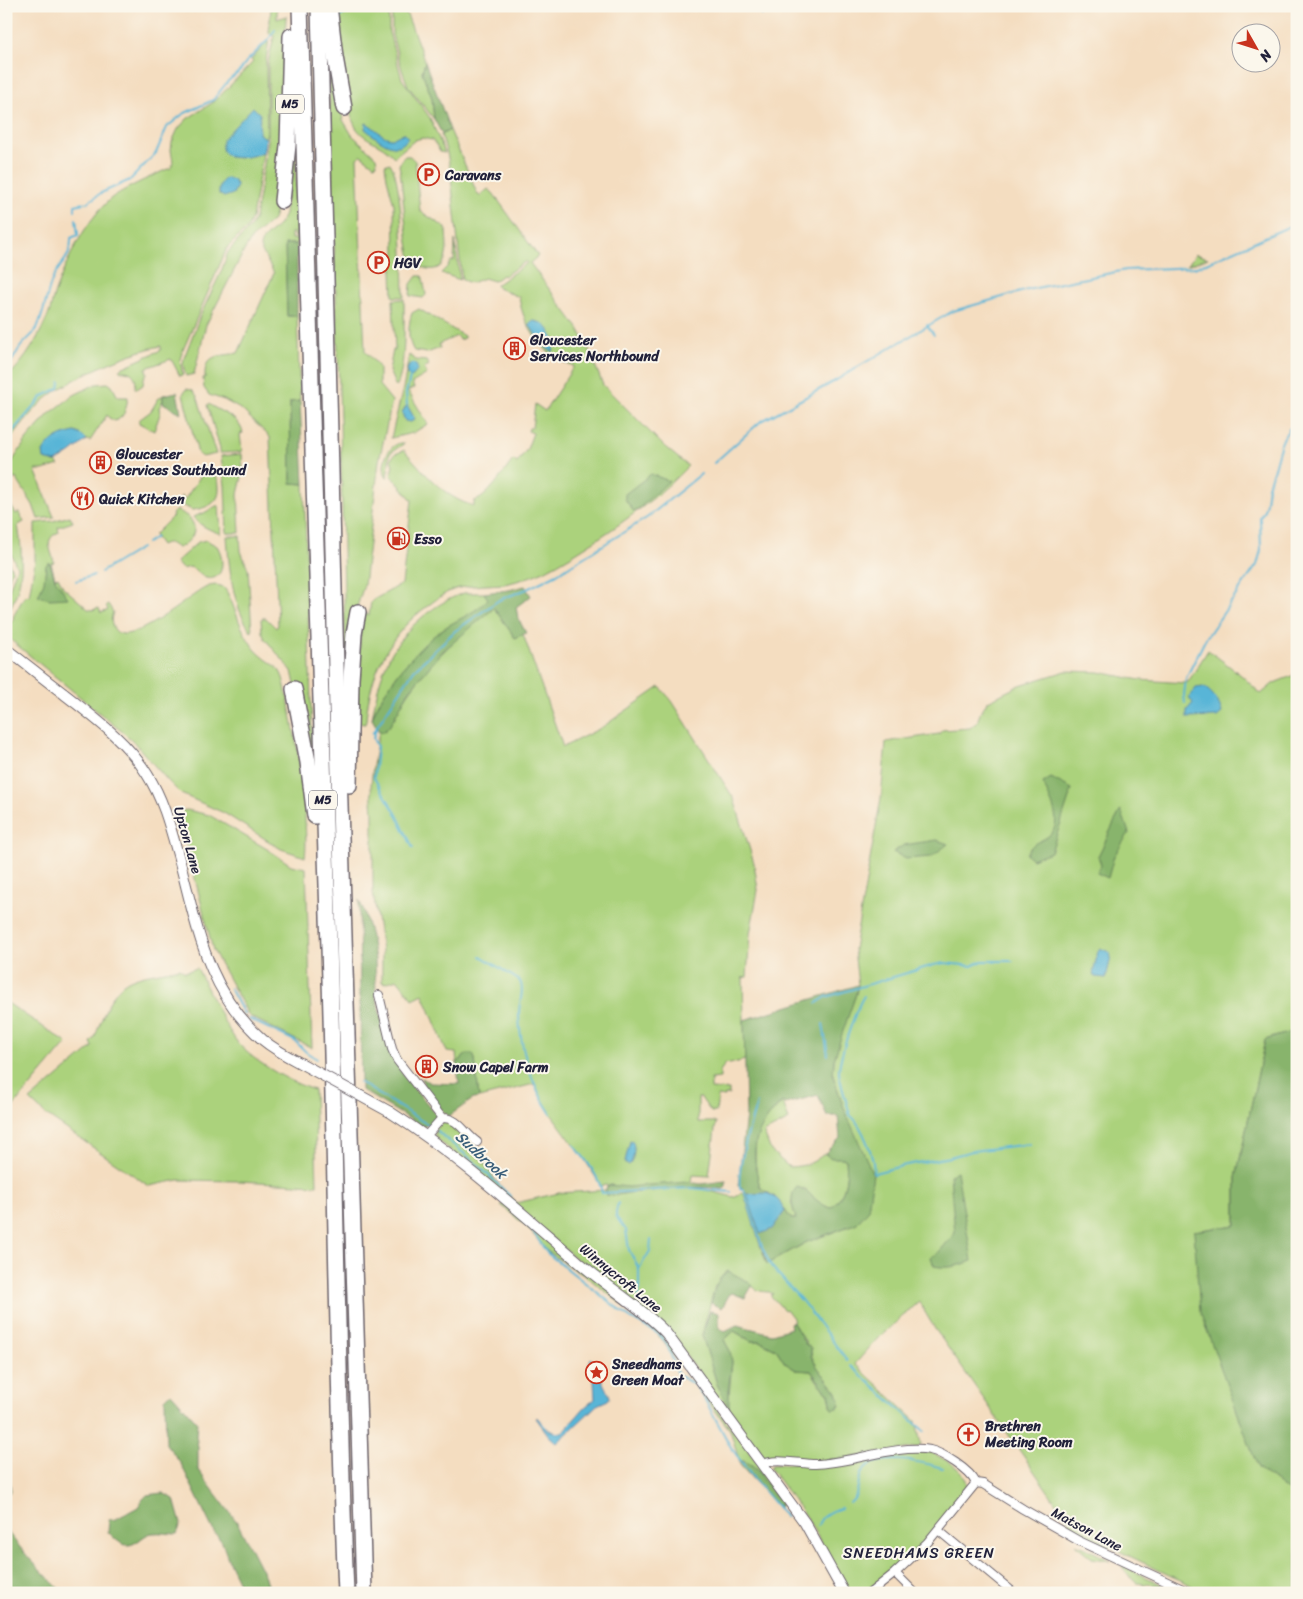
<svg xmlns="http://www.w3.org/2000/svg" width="1303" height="1599" font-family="Sriracha,sans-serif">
  <rect width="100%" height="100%" fill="#fbf7ec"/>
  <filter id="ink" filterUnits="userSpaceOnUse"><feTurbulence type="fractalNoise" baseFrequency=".02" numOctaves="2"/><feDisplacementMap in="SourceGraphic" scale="10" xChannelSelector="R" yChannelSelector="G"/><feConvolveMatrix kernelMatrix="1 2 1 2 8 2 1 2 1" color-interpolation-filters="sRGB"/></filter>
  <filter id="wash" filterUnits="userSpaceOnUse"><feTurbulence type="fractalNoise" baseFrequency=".0096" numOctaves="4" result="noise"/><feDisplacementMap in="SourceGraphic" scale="20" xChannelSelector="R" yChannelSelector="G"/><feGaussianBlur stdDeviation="1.12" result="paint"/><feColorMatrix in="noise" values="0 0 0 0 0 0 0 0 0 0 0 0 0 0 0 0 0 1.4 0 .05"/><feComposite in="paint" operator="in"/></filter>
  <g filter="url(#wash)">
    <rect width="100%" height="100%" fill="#f4ddc0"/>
    <g fill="#abd27c" stroke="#667a5c" fill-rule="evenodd">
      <polygon points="271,6 277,6 277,19 286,16 281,151 277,207 273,220 252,238 245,249 206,325 194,374 186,376 183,365 184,358 200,316 221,272 228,252 251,226 255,218 268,142 268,63 274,36 269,33"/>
      <path d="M336,6H389V32L402,79L430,118L445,153L440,152L437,146L432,140L422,138L415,140L394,157C390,153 385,148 379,145C371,140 363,137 357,129C344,112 339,32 336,6Z"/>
      <polygon points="392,6 404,6 406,12 425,62 422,72 432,98 434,119 408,86 402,70 392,35"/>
      <polygon points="327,24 343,120 352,135 376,157 377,164 374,165 361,155 357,158 365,351 379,367 379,385 392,401 379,461 364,585 356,610 346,679 340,418"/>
      <path d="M269,40L266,61L267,131L252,218L248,227L227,248L183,350L180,359L183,375L180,376L171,359L146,368L147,373L144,378L143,385L137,389L135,388C138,377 132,370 121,371L119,369L161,350V346C131,351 71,378 47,398C31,411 19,429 6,445V378C26,361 40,335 50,311C52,304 53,296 56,289C68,258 84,224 108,201C118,191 151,177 165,170L171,168L173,162L171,150L172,142L178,129L187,119L215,101L253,62L251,60Z"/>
      <path d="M295,114L297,237H295L294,233H291V239H297V244H285L287,316H297L300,401L290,402L291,483L304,484L313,764L292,671L265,639L262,632L261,620L262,618H266L276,628L278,625L270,437L242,410L224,400L209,395L204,388L203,378H205C204,353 218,357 238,353L274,273L260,248C260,235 279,231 285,214Z"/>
      <path d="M450,130L477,193L480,196L488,189L493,193L538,256L530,263L578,328L587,345L603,385L665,447L688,466C660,495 630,518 596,540C579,551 562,562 544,571C532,576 517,582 504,584C489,585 473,585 459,588C447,591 438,598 429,605C390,632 369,674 366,721L365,724L357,723L360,638L364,613L369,615L371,602L373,600L402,584L412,500L391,475L393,465L391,460C394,452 398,454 404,450C424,472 444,498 474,506V501C487,499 505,470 513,460L517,463L527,449L533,433L528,431L529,428H532L535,404L545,411L574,366C545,358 523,327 519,297L498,288L496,285L527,263L526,261L504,276L502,275L494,281L484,278L471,283L462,280L450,168L447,153L441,135Z"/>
      <path d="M405,156H410L415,161L420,211L446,228C446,237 448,247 446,255C443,274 424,272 413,261C406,253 403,182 399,165L402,159Z"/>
      <path d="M390,163C404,182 403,269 404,297H393L392,270L395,256L394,205L387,178L385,165Z"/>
      <polygon points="455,240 460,280 441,273 448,266 451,261 454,261"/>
      <polygon points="1196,254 1208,258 1187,265"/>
      <polygon points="417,276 422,276 423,278 426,295 423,298 410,296 411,284"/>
      <path d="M404,299C404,320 406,371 396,387L389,371L393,350H395L393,300Z"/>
      <path d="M419,309L464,336V338L459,340L457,336L439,344L440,348L427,353L414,351C407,341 408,324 412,313Z"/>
      <polygon points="409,355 416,360 426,361 429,365 424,368 427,374 412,383 414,388 408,391 428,424 413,433 391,438 404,384"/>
      <path d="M108,383L112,386L118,397H128C126,407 126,417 115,421L109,418L107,415L90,441L87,440L83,436L53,462H56L59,465L43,470H35L54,517L38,519L33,505L16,478L9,482L8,469L12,462L27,439L49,414L74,395L96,384Z"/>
      <polygon points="186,389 192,390 197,396 216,454 202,457 198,454 183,394"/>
      <polygon points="163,395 163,403 161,402 161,405 159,407 160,414 154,431 139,423 139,420 151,411 158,399"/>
      <path d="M209,404C222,414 238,415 243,433L240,434L242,452L220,453V448L207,405Z"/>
      <path d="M400,443H405L390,453L387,478C380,466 386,447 400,443Z"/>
      <polygon points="242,454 243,473 238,494 240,533 227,533 225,486 221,456"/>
      <path d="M200,466C205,469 214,472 217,478C219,481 219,486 219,490C219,504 204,509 192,510L182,505L180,499L181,496L185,499L202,474L197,471Z"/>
      <path d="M6,498L16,514L19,512L24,522L18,525C23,555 25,588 6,614V598L17,567L6,543Z"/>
      <path d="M218,505L219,506L221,534C210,530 200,526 193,517L204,513Z"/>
      <path d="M176,510C181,513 187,515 190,519C200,530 190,543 178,548C171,545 170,540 161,545L154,535L173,516L172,514Z"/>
      <path d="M70,516L73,522L58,527L59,532C43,539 51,549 54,562L51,563L55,578L58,577L63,587L88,609L92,610L99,608L101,613L108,610L106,605L108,604L113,612C111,618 110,624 115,630C129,649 190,595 205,588C210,585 218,584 223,587C229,591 238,620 242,628C247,638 253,649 262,656C267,661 275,664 279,670C285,678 285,690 288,699C296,737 302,776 305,815C305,829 307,843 305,857L281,849L224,813L181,794L169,782L131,739L6,636V629L14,618L13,617L25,595L29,596L35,561V523L53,521Z"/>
      <path d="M227,536H240L241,551L248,569L252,632C232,608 229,566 227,536Z"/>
      <path d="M206,540L217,546C224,556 226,582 206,578C200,576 196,569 190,567L182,569L176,562L198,542Z"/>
      <polygon points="6,556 12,570 6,585"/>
      <path d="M464,593H484L489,599C485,603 482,607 478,610C466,619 452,622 440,631C416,649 381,690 372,719C375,702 378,684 385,667C397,635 431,604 464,593Z"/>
      <path d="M494,608L515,638L523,634L563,747L601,728L660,687L672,701L734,799L754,863L758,890L750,934L747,977L742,978H743L745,1060L730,1064L726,1063L720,1071V1078L711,1079V1089L729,1090V1095H725V1097L718,1096L716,1112H711L701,1098H698V1122H716L709,1176L692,1175L691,1182L693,1183L688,1182L691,1186L733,1197L744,1192L760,1245L767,1264L807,1242L857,1223L845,1111L833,1076L834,1060L841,1034L856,994L858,985L854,949L881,798L886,742L939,734L942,730L970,728L977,722L981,711L988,701L1020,685L1066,671L1099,672L1140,680L1185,683L1188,682L1208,650L1241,675L1261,694L1274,683L1292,676L1297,670V1030L1265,1040L1236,1178V1225L1194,1231L1258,1468L1297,1498V1593H1204L1185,1582L1169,1575L1075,1530L935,1329L919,1302L878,1338L855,1364L916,1421L921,1444L918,1447L837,1460L801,1461L762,1457L682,1350L435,1137C434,1126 439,1123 448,1120L473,1145L496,1181L516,1203L559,1193L607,1190V1185L601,1186L583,1157L551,1114L534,1084L479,1098L475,1059L467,1054L457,1063L456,1053L447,1052L423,994L413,999L397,979L385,983L382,982V951L373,892V813L371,786L373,765L379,731L383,732C396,721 400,704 410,691C433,658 463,632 494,608ZM747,1281C754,1289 759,1292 769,1292L773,1294L770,1295L784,1310L786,1309L793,1318L794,1326L806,1342V1345L811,1348C809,1368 837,1382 840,1405L832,1409L829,1394L818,1382L811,1371L796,1370L785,1363L776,1349L760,1341H751L734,1331L724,1340L730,1351L732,1362L728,1406L717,1384L702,1335L715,1286Z"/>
      <polygon points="187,810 209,815 267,849 291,865 306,868 312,1048 249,1016 213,950 179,815 181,811"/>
      <path d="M180,968L185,972L197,968C209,991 220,1017 235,1039C248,1059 291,1083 314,1090L317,1185L239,1181L179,1180L149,1186L46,1115L30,1100L93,1047L91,1042L94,1039C102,1020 110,989 130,980C145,973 164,972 180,968Z"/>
      <polygon points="6,1002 67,1043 6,1115"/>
      <path d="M783,1102L789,1120L764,1133L771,1151L789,1167C806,1166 812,1164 825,1153L826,1155C832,1157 841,1156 846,1160C848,1178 845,1196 831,1208L821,1205L804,1188L791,1202L796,1219H791C786,1212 782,1204 775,1197C771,1193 763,1193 760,1186C754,1173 753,1141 760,1129C766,1118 774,1110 783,1102Z"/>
      <path d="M505,1203L657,1328L785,1500L780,1506C779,1495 769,1488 763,1480C761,1477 761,1474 760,1472C755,1466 746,1461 739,1460L730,1430L655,1331L591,1280L548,1252L526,1226L501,1205Z"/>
      <path d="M931,1452C943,1459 969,1470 967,1488L931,1535L903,1562L865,1593H850L808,1520L770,1468L772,1465L883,1454Z"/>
      <polygon points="1075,1544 1084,1547 1111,1561 1092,1558"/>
      <polygon points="1123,1566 1165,1586 1136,1583 1122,1568"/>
    </g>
    <g fill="#88b46c" stroke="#556b54" fill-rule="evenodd">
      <polygon points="425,62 450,130 442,134 434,119 432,98 422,72"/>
      <polygon points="285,244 297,244 297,316 287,316"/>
      <polygon points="177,392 181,413 163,403 163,395"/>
      <polygon points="300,401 304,484 291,483 290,402"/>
      <polygon points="651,474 669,481 636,511 633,511 625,499 625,494"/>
      <polygon points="48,563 50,563 55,579 68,598 50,599 38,596 44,582 46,565"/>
      <path d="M525,586L531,596L516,607L518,618L526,633L515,638L494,608L443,651L409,691L389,727L383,732L379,731L372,719C381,690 420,643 446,627C462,617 475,613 488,599L484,593L509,590Z"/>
      <path d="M1051,778L1072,789L1051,852L1032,859L1026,854C1034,841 1036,844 1047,837C1066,824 1049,799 1043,783Z"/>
      <path d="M1121,810L1129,833L1114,856L1108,878L1097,873L1101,865L1098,856C1106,841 1112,825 1121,810Z"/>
      <polygon points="937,840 948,844 931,857 906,859 893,852 904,845"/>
      <polygon points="359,900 365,914 371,937 375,959 376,997 389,1051 404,1076 436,1114 436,1117 433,1122 423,1127 361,1090"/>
      <path d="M858,985L856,994L842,1034L834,1060L833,1076L845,1111L873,1174L868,1211L857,1223L807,1242L767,1264L744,1194H747L743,1188L738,1186L746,1114L744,1020ZM818,1095L827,1116H838L840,1138L825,1153L831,1158H843L846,1160C848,1178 845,1196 831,1208C814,1203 811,1190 797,1187C788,1196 793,1208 796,1219H791L778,1200L760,1187C750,1148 753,1131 782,1102L785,1104Z"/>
      <polygon points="1297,1030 1297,1498 1258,1468 1200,1312 1194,1231 1236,1225 1236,1178 1265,1040"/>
      <path d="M467,1054H473L475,1059L479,1098L473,1099L449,1116C435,1107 424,1094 422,1078L430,1083L459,1084L457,1063Z"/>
      <path d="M957,1171L972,1261C959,1266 948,1269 934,1266L931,1257L939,1252L955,1233L950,1175Z"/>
      <path d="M726,1181V1186L723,1189C692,1184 660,1191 629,1193C621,1194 613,1197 606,1195V1188L610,1185L628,1187L648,1185L688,1182L701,1184Z"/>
      <path d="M728,1271L747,1281L752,1286L745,1298L732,1293L729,1295L722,1308L711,1303C714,1290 716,1279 728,1271Z"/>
      <polygon points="710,1311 719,1313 719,1328 725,1331 737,1325 772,1334 791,1328 790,1323 793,1322 806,1345 811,1348 811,1356 818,1368 837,1392 840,1402 838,1408 832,1409 829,1393 825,1390 811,1371 796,1370 785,1363 776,1349 760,1341 751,1341 734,1331 724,1340 730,1351 732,1362 729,1385 729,1408 717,1384 702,1335"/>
      <polygon points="171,1393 197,1422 196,1436 198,1447 198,1470 237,1522 265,1577 269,1593 244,1593 230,1564 222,1542 214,1532 180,1462 166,1444 165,1399"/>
      <polygon points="6,1454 11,1491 6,1495"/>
      <polygon points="739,1460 750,1464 760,1473 763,1480 771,1488 780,1502 780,1506 778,1507 740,1465"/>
      <path d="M163,1493L174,1499L181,1524L177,1534C169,1534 160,1532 153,1533C149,1533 145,1536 142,1538C127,1551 120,1544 108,1532L109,1520L116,1519L138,1507L143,1499L147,1495Z"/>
      <polygon points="6,1530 28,1557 63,1593 13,1593 6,1586"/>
    </g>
    <g fill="#59b5d7" stroke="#3e6c89">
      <path d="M253,107L260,114L259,134L266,138L263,153C250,157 215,166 223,139Z"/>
      <path d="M366,123C374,126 383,139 392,138C396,138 400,134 404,133L408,138C396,157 377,138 365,129Z"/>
      <path d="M227,178L233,180L237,186L233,194L224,197L219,194C219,187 220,181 227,178Z"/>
      <path d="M532,321C549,321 556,339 553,352C543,347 535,334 529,324Z"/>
      <path d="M413,363L417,366V371L411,378L407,375C407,370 408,364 413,363Z"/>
      <polygon points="407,405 415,419 411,422 405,421 402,413"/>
      <path d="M75,432L83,436L87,440L70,453L56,462L44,459L43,452C49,440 63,434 75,432Z"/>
      <path d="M1203,687C1212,691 1220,703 1222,713L1217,717L1187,718V710L1193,703L1189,698L1196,688Z"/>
      <polygon points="1100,948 1109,952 1111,957 1106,978 1095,977 1093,974 1098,951"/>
      <path d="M630,1141L633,1142C635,1148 634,1161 629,1165L625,1164V1161Z"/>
      <path d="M766,1193C776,1196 781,1202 785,1211L772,1229L760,1234L747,1194Z"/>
      <path d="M591,1358C600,1365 600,1376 604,1385C606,1390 609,1392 610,1397L608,1400L597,1405L557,1443L549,1436L536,1418L537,1417C544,1425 552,1437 564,1431L585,1407L595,1399L594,1381L588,1368Z"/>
    </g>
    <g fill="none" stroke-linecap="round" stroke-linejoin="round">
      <g stroke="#59b5d7" stroke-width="2">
        <polyline points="759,6 762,15"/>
        <polyline points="337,18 359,6"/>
        <polyline points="75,210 75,205 88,202 101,193 130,180 156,153 167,127 183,114 213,100 228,81 240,71 246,62 268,40 275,30"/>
        <polyline points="927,325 934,335"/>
        <path d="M6,368C12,363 15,355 19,349C24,341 33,336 37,328C44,313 46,298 51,283C58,263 72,260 71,238L78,235L76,219"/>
        <polyline points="407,405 406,393 410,378"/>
        <polyline points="6,439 43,396 59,388 60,382"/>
        <polyline points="714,463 760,422 835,381 861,365 953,311 1031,289 1126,270 1197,267 1297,223"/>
        <polyline points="147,543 156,537"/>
        <polyline points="6,564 8,568 6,569"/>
        <polyline points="101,572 141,548"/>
        <polyline points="76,581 94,575"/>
        <path d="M1185,703L1184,695L1186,678L1206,638L1257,565L1261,550L1260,517C1267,509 1266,498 1268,487C1269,481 1272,474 1274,468C1279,451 1281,433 1297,422"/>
        <polyline points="376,729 373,738 377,747 374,778 396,813 413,848"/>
        <polyline points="372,734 414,670 455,631 499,600 527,589 557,574 648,517 701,474"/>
        <path d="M481,956L520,981C525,992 518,1004 519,1016C520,1049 532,1086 551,1114"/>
        <polyline points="230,988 244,1014"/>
        <path d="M864,996C856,1008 838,1060 839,1073C841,1087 847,1102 850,1115C861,1123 876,1159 873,1172"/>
        <polyline points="817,1003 826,997 934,965 945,963 972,966 982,961 1013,961"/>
        <polyline points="249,1019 295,1041 306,1052 317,1059"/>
        <polyline points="823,1024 828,1055"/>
        <polyline points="359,1082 430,1126"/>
        <path d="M757,1103C751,1122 736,1169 740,1188L744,1190L762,1247L771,1266L802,1301L847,1360"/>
        <polyline points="437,1131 479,1166 510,1196"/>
        <path d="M574,1145C585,1159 599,1175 602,1193L691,1188L731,1192"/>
        <polyline points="874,1173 906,1165 950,1157 972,1151 1030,1144"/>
        <polyline points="618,1203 616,1212 616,1217 626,1230 629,1250 639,1269"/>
        <polyline points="528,1224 547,1253 630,1318 660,1335 667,1345 678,1374 681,1377 694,1384 704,1398 732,1449 754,1479 786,1517"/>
        <polyline points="639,1304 639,1269 650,1251 651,1240"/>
        <polyline points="851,1366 924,1431"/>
        <path d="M850,1503C859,1496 857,1484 861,1474C871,1451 924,1462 942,1468"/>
        <path d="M818,1525C822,1514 831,1511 841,1508"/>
        <polyline points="801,1530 802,1531"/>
      </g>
    </g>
  </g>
  <g filter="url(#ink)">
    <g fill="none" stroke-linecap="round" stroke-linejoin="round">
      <defs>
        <g id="minor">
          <path d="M379,995L392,1049L397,1060L442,1118C458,1117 465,1134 477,1142"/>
          <polyline points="426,1136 442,1118"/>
          <path d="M762,1465C773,1457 801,1464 815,1464C850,1463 898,1444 930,1450C943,1453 970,1470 976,1483"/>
          <polyline points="976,1483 983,1484 1023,1509 1079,1541 1191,1593"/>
          <polyline points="938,1530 1014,1593"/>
          <polyline points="895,1573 915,1593"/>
          <polyline points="870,1593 895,1573 927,1543 976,1483"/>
        </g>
        <g id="tertiary">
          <path d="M6,649C25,663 44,679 63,693C93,717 126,740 147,774C163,799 170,826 178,855C197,924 205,990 263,1040C275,1050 289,1057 302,1064"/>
          <path d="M390,1112C459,1156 519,1211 581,1264C609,1288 641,1307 666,1333L805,1523L844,1593"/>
        </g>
        <g id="motorway">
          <path d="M300,6C310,320 317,633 329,947C336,1162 337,1378 346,1593"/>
          <polyline points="319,6 337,706 364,1593"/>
          <polyline points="329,6 335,57 344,108"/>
          <polyline points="282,201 288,145 291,36"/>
          <polyline points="294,689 308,762 315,816"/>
          <polyline points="349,785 351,679 354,634 358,612"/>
        </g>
      </defs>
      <use href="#minor" stroke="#6c636a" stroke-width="10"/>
      <use href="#tertiary" stroke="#6c636a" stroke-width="12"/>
      <use href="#motorway" stroke="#6c636a" stroke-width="18"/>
      <use href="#minor" stroke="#fff" stroke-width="8"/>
      <use href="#tertiary" stroke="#fff" stroke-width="10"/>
      <use href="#motorway" stroke="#fff" stroke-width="15"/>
      <defs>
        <polyline id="tertiary-bridge" points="302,1064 390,1112"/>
      </defs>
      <use href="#tertiary-bridge" stroke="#6c636a" stroke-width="12" stroke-linecap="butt"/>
      <use href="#tertiary-bridge" stroke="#fff" stroke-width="10"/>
    </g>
  </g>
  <defs>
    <symbol id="parking-ring" viewBox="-11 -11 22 22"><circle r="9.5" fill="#fbf7ec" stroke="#c8321e" stroke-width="1.5"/><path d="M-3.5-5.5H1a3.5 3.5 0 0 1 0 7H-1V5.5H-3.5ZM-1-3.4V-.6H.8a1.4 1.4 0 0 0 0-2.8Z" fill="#c8321e"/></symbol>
    <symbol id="building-ring" viewBox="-11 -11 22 22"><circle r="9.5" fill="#fbf7ec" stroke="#c8321e" stroke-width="1.5"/><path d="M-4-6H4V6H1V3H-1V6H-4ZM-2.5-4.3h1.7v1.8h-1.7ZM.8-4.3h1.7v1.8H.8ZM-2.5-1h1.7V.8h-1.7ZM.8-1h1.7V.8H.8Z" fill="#c8321e"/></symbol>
    <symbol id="restaurant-ring" viewBox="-11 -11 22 22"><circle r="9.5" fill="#fbf7ec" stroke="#c8321e" stroke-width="1.5"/><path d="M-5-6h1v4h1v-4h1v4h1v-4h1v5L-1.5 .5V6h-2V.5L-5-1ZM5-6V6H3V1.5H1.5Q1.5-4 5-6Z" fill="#c8321e"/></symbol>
    <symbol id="fuel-ring" viewBox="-11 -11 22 22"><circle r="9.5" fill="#fbf7ec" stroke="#c8321e" stroke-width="1.5"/><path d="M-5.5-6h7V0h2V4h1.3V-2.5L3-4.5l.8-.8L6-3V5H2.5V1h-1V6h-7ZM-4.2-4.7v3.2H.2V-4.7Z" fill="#c8321e"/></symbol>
    <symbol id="sight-ring" viewBox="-11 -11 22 22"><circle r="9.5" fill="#fbf7ec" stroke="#c8321e" stroke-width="1.5"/><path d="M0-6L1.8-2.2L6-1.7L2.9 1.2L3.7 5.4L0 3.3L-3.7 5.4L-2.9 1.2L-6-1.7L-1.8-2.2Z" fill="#c8321e"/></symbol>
    <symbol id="church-ring" viewBox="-11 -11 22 22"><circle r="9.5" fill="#fbf7ec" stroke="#c8321e" stroke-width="1.5"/><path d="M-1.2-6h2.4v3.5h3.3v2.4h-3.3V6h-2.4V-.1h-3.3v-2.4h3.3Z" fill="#c8321e"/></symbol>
  </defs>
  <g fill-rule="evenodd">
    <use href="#parking-ring" x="416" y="162" width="25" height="25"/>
    <use href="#parking-ring" x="366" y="250" width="25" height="25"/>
    <use href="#building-ring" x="502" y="336" width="25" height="25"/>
    <use href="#building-ring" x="88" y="450" width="25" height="25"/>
    <use href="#restaurant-ring" x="70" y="486" width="25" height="25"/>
    <use href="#fuel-ring" x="386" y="526" width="25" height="25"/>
    <use href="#building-ring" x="414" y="1054" width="25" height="25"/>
    <use href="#sight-ring" x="584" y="1360" width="25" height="25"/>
    <use href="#church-ring" x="956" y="1422" width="25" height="25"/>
  </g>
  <g text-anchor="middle" stroke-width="4" stroke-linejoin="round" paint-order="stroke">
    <g fill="#fbf7ec" stroke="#636270" stroke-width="1">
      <rect x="276" y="94.5" width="28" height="19" rx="4"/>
      <rect x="309" y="790.5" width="28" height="19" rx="4"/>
    </g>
    <g font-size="12" font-weight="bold" fill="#22223b">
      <text x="290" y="108">M5</text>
      <text x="323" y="804">M5</text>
    </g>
    <g font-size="14" font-weight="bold" fill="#22223b" stroke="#fbf7ec" text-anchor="start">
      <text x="445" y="180">Caravans</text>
      <text x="394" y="268">HGV</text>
      <text x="530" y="345">Gloucester<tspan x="530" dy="16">Services Northbound</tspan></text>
      <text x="116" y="459">Gloucester<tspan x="116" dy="16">Services Southbound</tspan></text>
      <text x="99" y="504">Quick Kitchen</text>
      <text x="414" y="544">Esso</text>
      <text x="443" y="1072">Snow Capel Farm</text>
      <text x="612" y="1369">Sneedhams<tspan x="612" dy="16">Green Moat</tspan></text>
      <text x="985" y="1431">Brethren<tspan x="985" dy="16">Meeting Room</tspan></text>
    </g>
    <g font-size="14" fill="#22223b" stroke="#fbf7ec">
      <text transform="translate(188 840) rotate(74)" y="5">Upton Lane</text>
      <text transform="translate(621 1278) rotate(39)" y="5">Winnycroft Lane</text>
      <text transform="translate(1087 1529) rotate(28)" y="5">Matson Lane</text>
    </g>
    <g font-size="15" font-style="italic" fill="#385d79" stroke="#fbf7ec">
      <text transform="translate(481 1155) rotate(42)" y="5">Sudbrook</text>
    </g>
    <g font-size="15" letter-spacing="1" fill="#22223b" stroke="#fbf7ec">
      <text x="919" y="1558">SNEEDHAMS GREEN</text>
    </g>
  </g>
  <rect width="1303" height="1599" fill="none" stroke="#fbf7ec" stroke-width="25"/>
  <g transform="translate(1256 48) rotate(129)"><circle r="24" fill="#fbf7ec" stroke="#a4a2a5"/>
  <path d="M0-4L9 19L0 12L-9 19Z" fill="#c8321e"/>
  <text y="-8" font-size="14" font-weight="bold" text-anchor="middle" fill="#22223b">N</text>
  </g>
</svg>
